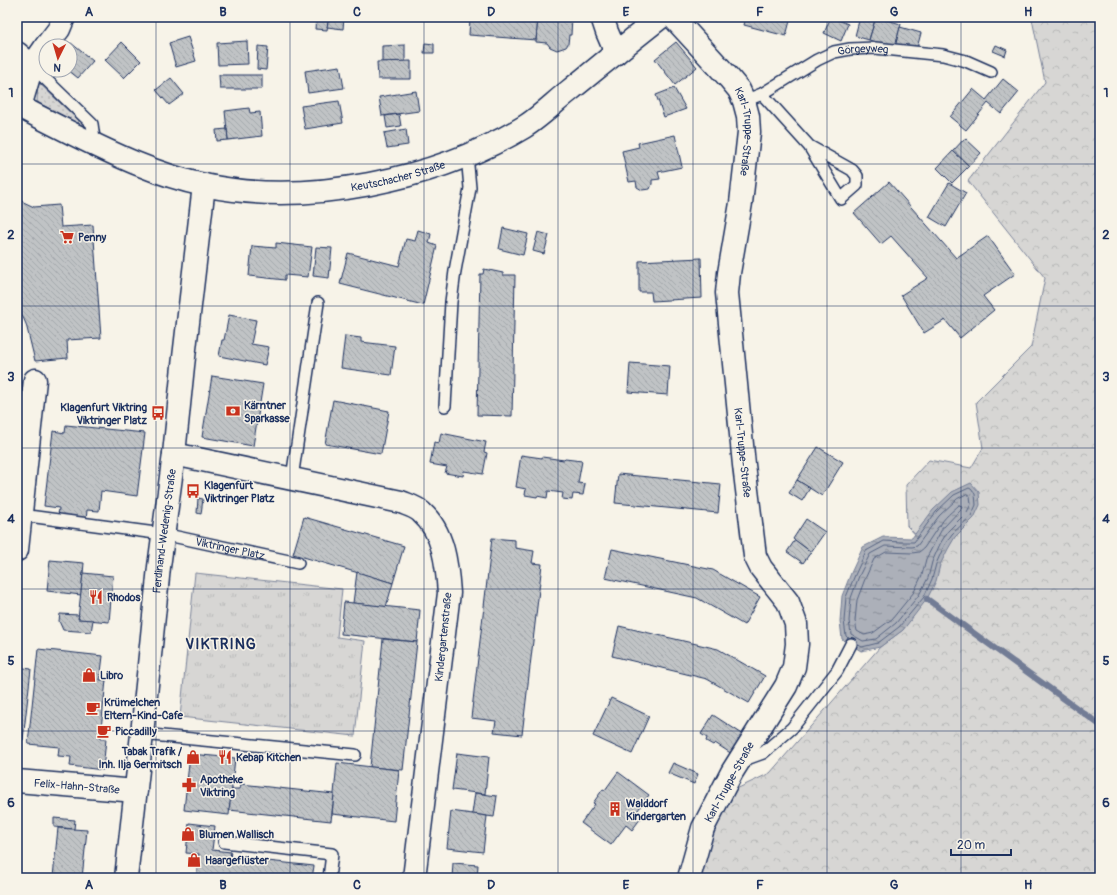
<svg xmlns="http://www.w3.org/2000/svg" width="1117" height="895" font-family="Pangolin,sans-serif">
  <defs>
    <pattern id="grass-dots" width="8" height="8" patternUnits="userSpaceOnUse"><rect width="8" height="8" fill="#d7d6d4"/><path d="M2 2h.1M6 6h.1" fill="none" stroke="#b8b8b8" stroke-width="1.8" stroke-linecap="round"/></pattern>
    <pattern id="forest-crowns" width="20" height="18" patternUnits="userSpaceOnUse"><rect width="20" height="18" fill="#d7d6d4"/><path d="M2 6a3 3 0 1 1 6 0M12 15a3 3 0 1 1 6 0" fill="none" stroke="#b8b8b8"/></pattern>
    <pattern id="park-tufts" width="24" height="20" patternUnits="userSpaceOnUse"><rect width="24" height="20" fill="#d7d6d4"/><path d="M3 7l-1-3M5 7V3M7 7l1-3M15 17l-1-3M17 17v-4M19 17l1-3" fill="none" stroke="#b8b8b8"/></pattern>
    <pattern id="water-ripples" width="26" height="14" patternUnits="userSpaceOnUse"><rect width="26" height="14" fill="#acb0b9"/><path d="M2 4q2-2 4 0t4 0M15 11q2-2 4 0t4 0" fill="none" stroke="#8b909a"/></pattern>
    <pattern id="building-back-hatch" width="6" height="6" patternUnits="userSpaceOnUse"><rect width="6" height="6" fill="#c0c3c5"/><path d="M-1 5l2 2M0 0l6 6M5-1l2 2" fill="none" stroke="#a4a8ac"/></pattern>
  </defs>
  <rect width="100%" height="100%" fill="#f7f3e8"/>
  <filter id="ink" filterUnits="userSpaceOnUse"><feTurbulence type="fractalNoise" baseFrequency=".025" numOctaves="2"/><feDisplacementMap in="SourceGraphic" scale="8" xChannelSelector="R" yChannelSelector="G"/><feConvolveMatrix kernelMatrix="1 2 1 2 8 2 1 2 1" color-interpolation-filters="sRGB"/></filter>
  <g filter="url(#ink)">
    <polygon fill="url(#grass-dots)" stroke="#798299" points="38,82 79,121 78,124 37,102"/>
    <polygon fill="url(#forest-crowns)" stroke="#798299" points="1004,17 1100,17 1100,878 697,878 730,792 770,773 880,647 903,630 934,554 907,526 906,485 929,460 971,468 983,448 976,402 1031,347 1045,278 968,181 1045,82 1032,19"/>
    <g fill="url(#park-tufts)" stroke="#798299">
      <polygon points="17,382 30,383 17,456"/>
      <polygon points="195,573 342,589 337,637 365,641 355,736 180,717"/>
    </g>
    <polygon fill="url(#water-ripples)" stroke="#727c95" points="971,483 979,492 980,505 974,518 955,537 948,549 940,565 936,581 927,599 903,630 880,647 861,651 842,639 840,621 842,596 851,573 863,547 883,537 912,538 933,510 952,492"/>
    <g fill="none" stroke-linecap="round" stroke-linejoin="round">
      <g stroke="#556382" stroke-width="1">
        <polygon points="967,494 970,496 971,504 967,512 948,531 940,544 932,562 928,578 919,595 896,623 876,639 863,641 851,634 849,621 851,598 859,576 870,554 885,546 912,547 917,546 939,516 957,499"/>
        <path d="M959,505L962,506L961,509L944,527H942V529L926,559L922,575L914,592L892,619L873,633L864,635L857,631L855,621L857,600L865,579L874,559L886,552L912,553L919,552L924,548L938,527L940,526C943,518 953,511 959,505Z"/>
        <polyline points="848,638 846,636 844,621 846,597 855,575 866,551 884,541 901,542 914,542 936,512 954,495 969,488 971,489 975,494 976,505 971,516 952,534 944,546 936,564 932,579 924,597 899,627 878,643 862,647 857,644"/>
      </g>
      <polyline stroke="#727c95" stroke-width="6" points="927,599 1100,725"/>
    </g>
    <g fill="url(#building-back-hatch)" stroke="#1b2f5e">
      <polygon points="316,17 329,17 327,30 315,29"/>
      <polygon points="329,17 344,17 343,29 327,27"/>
      <polygon points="457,17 485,17 485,19 526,22 526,20 538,21 536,40 469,35 470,18"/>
      <polygon points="538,17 572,17 571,35 569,35 568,44 566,47 557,50 550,47 547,43 536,42"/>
      <polygon points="746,17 791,17 786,36 744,25"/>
      <polygon points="831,17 848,24 841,41 824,33"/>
      <polygon points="860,17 865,17 875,20 869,40 855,36"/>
      <polygon points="876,17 901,24 895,47 869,40"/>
      <polygon points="900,27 921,33 917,48 895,47"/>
      <polygon points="188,37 196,61 176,67 169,43"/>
      <polygon points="247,41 248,64 218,65 217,43"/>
      <polygon points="122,42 141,61 124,78 105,60"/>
      <polygon points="676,42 697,67 675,85 655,59"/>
      <polygon points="71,43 93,61 78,78 68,70 70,70 70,46 68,46"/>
      <polygon points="425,43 434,44 434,53 424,53"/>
      <polygon points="405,45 405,62 382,62 382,46"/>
      <polygon points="996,45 1007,50 1005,56 993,51"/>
      <polygon points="258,46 268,47 266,70 257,69"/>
      <polygon points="411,61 411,79 378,79 377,62"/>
      <polygon points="340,66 344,88 308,93 305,71"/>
      <polygon points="219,75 262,75 262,89 220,89"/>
      <polygon points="171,78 184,94 169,105 156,90"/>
      <polygon points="1003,79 1019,92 1001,114 988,103 966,130 950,117 973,89 986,100"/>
      <polygon points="674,88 686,109 664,117 656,95"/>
      <polygon points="416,91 419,111 382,116 379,97"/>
      <polygon points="339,101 343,123 305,129 301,106"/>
      <polygon points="249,108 250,113 260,112 262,136 228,140 225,111"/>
      <polygon points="399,114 401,126 387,128 385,116"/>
      <polygon points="227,129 228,140 217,141 216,130"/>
      <polygon points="406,129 408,145 387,148 384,133"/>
      <polygon points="675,135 682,167 658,172 660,179 652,180 652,184 650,189 642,190 637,187 636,181 629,182 622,151 639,147 638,143"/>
      <polygon points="965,138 981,153 969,166 953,151"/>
      <polygon points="953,151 969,166 952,183 937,168"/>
      <polygon points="889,182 956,258 988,236 1015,274 983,296 994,310 960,338 945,320 924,333 901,295 928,278 891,236 881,244 854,213"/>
      <polygon points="949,183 966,193 946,227 929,217"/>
      <polygon points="17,199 34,207 59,205 61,227 93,225 101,338 67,340 68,358 35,361 26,324 17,304"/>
      <polygon points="503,228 528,234 523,255 499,249"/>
      <polygon points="418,230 431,234 429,243 437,246 423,305 340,284 348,253 399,266 406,239 415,241"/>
      <polygon points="538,232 549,235 544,254 533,251"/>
      <polygon points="276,243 312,247 308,277 285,275 285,280 249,276 252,246 276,248"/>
      <polygon points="316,247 332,248 329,278 313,276"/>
      <polygon points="701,258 702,298 652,301 651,292 639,292 639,261"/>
      <polygon points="484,269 503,273 503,275 515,275 512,416 477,415 480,274 483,274"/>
      <polygon points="229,315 256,320 251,344 269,347 265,365 219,356 222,340 224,340"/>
      <polygon points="345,336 361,338 361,342 395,346 391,375 341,368"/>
      <polygon points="630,363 670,366 668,395 628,392"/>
      <polygon points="212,376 263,384 253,446 202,437"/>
      <polygon points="333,400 389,411 381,454 325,444"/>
      <polygon points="66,425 145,433 137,496 101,491 99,511 87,510 86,521 58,517 59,508 44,506 53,431 65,433"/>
      <polygon points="441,433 486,442 484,452 487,453 483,474 464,471 463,476 445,473 447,467 430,464 434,442 439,443"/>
      <polygon points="818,447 843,462 822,496 797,480"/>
      <polygon points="521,455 542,458 542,457 564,460 565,459 582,461 578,483 585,484 583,495 573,494 572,500 562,499 563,493 548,491 547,498 537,496 537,497 525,495 526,489 516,487"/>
      <polygon points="618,474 721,484 718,513 615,503"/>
      <polygon points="797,480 810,488 802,501 789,493"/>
      <polygon points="198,498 203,499 201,514 197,513"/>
      <polygon points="304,517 404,546 393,583 293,554"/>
      <polygon points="806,519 825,532 811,552 793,539"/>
      <polygon points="492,538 515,540 515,548 534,551 532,563 542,564 522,735 494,732 496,721 471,718"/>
      <polygon points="795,540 811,552 803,563 787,552"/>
      <polygon points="612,549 713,570 760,597 744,625 697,598 605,578"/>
      <polygon points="50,560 84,563 81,595 47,591"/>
      <polygon points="357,572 393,583 386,607 353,603"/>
      <polygon points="83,573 113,576 109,622 78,619"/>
      <polygon points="344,602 420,610 417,642 341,634"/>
      <polygon points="60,614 79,615 78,619 93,620 91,632 63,630 59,621"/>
      <polygon points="619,626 718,649 765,676 749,703 707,679 612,656"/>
      <polygon points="383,639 417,642 403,770 370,767"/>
      <polygon points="38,649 103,656 100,680 106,680 100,739 106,739 103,770 70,766 71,757 58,756 59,747 28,744"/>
      <polygon points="17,667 31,669 23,740 17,739"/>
      <polygon points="611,698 649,716 632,754 593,736"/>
      <polygon points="713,715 744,735 732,754 715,743 713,745 706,741 707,738 701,734"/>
      <polygon points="457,753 489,757 485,794 452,790"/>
      <polygon points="190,754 235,758 229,815 184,810"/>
      <polygon points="337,763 399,770 394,821 332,814"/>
      <polygon points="673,763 698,774 694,784 668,773"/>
      <polygon points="618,772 649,795 635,814 641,818 632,830 626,825 611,845 581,823 595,804 593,803 603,789 605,790"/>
      <polygon points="241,784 334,794 331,821 229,810 232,789 240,789"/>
      <polygon points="475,793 497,796 494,817 472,814"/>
      <polygon points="451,811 487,816 483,852 447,848"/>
      <polygon points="54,818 75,820 74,829 54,827"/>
      <polygon points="189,823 215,826 212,850 231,852 230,857 314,866 312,878 196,878 199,854 186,853"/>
      <polygon points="58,828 87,830 82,878 66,878 53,877"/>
      <polygon points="453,863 478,865 477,878 452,878"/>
    </g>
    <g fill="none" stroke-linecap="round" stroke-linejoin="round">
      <defs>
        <g id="service">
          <polyline points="32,66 92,124 95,145"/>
          <polyline points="762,94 809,146 841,199 857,185 857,176 852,170 809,146"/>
          <path id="s1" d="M744,101L762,94L817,60L834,52L850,49L875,48L943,55L966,61L991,72"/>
          <polyline points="445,406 451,302 455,271 470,188 467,155"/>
          <polyline points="292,478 318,303"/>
          <path id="s2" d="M21,515L163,534L298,563"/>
          <polyline points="142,734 355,755"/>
          <polyline points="741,761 763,753 792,728 837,671 851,644"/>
          <polyline points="224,842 332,854 329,878"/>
        </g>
        <g id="minor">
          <polyline points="602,17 607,32 616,53"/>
          <path id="s3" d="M673,17L729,78L739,90L744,101L748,116L749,132L741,203L729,273L727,293L744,465L755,556L761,568L788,602L796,624L797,644L794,667L786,686L732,772L703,828L689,878"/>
          <polyline points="46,46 59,29 64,17"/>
          <polyline points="17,53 32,66"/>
          <polyline points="20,107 32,66 46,46"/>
          <path d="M174,454L401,502C408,505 416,507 421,512C444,532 447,565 449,593L414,878"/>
          <polyline points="17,550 35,380"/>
          <path id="s4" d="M17,781L136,791"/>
        </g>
        <g id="tertiary">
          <path id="s5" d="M126,878L142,734L159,567L174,454L183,366L204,185"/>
        </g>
        <g id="secondary">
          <path id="s6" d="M17,105C35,115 53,124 71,133C113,154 157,175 204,185C306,207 436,180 524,127C539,118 555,102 569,91C600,66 630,41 661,17"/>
        </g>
      </defs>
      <use href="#service" stroke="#1b2f5e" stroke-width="14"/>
      <use href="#minor" stroke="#1b2f5e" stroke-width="25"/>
      <use href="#tertiary" stroke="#1b2f5e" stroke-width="25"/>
      <use href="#secondary" stroke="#1b2f5e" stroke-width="25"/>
      <use href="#service" stroke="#f7f3e8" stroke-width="11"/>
      <use href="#minor" stroke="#f7f3e8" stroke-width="22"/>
      <use href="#tertiary" stroke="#f7f3e8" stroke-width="22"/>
      <use href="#secondary" stroke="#f7f3e8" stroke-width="22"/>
    </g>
  </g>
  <path fill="none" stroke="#1b2f5e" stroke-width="1" stroke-opacity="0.55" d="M156,17V878M290,17V878M424,17V878M558,17V878M693,17V878M827,17V878M961,17V878M17,164H1100M17,306H1100M17,448H1100M17,589H1100M17,731H1100"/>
  <defs>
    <symbol id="supermarket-bare" viewBox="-9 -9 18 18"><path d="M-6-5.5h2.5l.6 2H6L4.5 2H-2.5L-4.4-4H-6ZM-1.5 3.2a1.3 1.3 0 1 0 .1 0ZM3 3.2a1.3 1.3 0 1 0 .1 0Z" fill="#c8321e" stroke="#f7f3e8" stroke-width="2.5" paint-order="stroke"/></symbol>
    <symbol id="bank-bare" viewBox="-9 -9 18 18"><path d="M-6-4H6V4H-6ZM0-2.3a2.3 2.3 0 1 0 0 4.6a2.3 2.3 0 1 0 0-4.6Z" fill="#c8321e" stroke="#f7f3e8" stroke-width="2.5" paint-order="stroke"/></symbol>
    <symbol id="bus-bare" viewBox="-9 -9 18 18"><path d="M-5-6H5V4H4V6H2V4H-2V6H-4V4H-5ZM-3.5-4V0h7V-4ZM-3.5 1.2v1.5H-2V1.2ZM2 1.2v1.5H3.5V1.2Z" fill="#c8321e" stroke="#f7f3e8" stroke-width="2.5" paint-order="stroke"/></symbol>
    <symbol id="restaurant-bare" viewBox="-9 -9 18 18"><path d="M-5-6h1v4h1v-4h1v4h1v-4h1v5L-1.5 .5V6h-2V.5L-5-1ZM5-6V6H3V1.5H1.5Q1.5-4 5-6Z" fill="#c8321e" stroke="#f7f3e8" stroke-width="2.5" paint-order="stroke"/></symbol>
    <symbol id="shop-bare" viewBox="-9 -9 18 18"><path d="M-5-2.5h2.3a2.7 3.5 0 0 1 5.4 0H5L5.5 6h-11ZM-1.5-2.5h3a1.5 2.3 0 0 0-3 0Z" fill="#c8321e" stroke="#f7f3e8" stroke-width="2.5" paint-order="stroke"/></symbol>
    <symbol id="cafe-bare" viewBox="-9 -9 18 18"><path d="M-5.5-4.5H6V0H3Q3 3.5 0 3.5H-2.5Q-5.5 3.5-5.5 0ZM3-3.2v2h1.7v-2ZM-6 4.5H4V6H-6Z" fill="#c8321e" stroke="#f7f3e8" stroke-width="2.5" paint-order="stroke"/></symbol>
    <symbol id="pharmacy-bare" viewBox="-9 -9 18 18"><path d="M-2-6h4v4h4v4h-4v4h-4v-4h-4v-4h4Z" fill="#c8321e" stroke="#f7f3e8" stroke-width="2.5" paint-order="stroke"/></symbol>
    <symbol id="building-bare" viewBox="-9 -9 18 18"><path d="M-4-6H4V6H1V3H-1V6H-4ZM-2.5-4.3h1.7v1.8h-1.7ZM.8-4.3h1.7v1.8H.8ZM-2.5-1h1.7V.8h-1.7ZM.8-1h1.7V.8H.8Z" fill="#c8321e" stroke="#f7f3e8" stroke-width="2.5" paint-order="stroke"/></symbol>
  </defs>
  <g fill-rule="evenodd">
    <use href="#supermarket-bare" x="57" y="227" width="20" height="20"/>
    <use href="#bank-bare" x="223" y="401" width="20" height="20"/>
    <use href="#bus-bare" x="148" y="403" width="20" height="20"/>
    <use href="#bus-bare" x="183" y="481" width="20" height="20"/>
    <use href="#restaurant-bare" x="86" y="587" width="20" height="20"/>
    <use href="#shop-bare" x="79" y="665" width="20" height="20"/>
    <use href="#cafe-bare" x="83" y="698" width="20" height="20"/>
    <use href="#cafe-bare" x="94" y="721" width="20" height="20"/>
    <use href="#shop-bare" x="183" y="747" width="20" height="20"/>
    <use href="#restaurant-bare" x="215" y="747" width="20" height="20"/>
    <use href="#pharmacy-bare" x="179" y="775" width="20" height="20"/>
    <use href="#building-bare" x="605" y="799" width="20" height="20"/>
    <use href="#shop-bare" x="178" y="824" width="20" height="20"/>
    <use href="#shop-bare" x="184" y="850" width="20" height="20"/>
  </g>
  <g text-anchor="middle" stroke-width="3" stroke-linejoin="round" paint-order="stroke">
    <g font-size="11" fill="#1b2f5e" stroke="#f7f3e8">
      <text dy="4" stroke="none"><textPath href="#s1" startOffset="132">Görgeyweg</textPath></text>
      <text dy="4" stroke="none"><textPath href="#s3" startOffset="141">Karl-Truppe-Straße</textPath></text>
      <text dy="4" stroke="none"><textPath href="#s6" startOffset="400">Keutschacher Straße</textPath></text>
      <text dy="4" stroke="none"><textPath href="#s3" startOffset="465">Karl-Truppe-Straße</textPath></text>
      <text dy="4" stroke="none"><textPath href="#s5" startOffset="349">Ferdinand-Wedenig-Straße</textPath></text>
      <text dy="4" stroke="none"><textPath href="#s2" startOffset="212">Viktringer Platz</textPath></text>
      <text transform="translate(443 637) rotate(-84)" y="4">Kindergartenstraße</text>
      <text transform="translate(729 782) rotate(-61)" y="4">Karl-Truppe-Straße</text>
      <text dy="4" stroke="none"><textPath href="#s4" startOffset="60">Felix-Hahn-Straße</textPath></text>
    </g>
    <g font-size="11" font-weight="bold" fill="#1b2f5e" stroke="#f7f3e8" text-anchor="start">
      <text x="78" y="241">Penny</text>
      <text x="244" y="409">Kärntner<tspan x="244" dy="13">Sparkasse</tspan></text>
      <text x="147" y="411" text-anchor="end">Klagenfurt Viktring<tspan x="147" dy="13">Viktringer Platz</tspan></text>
      <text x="204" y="489">Klagenfurt<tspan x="204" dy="13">Viktringer Platz</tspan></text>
      <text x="107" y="601">Rhodos</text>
      <text x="100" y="679">Libro</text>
      <text x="104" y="706">Krümelchen<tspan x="104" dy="13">Eltern-Kind-Cafe</tspan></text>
      <text x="115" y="735">Piccadilly</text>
      <text x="182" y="755" text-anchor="end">Tabak Trafik /<tspan x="182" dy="13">Inh. Ilja Germitsch</tspan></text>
      <text x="236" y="761">Kebap Kitchen</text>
      <text x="200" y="783">Apotheke<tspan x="200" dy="13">Viktring</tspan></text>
      <text x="626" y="807">Walddorf<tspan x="626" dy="13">Kindergarten</tspan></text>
      <text x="199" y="838">Blumen Wallisch</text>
      <text x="205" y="864">Haargeflüster</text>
    </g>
    <g font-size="15" font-weight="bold" letter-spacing="1" fill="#1b2f5e" stroke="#f7f3e8">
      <text x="221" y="649">VIKTRING</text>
    </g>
  </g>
  <rect width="1117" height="895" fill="none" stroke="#f7f3e8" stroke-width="44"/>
  <g transform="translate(58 58) rotate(185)"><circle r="19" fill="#f7f3e8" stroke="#9fa5b1"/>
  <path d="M0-3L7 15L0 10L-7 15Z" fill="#c8321e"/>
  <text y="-6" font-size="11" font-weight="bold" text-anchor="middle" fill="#1b2f5e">N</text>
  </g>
  <path d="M951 849v6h60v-6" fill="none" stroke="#1b2f5e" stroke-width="2"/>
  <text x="957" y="849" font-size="12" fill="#1b2f5e" stroke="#f7f3e8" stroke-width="3" paint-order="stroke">20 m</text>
  <rect x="22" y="22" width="1073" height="851" fill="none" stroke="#1b2f5e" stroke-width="1.5"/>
  <g font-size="13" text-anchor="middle" font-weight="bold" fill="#1b2f5e">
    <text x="89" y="16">A</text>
    <text x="223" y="16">B</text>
    <text x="357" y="16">C</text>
    <text x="491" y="16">D</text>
    <text x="626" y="16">E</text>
    <text x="760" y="16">F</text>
    <text x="894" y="16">G</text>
    <text x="1028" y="16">H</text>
    <text x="11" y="97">1</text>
    <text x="1106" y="97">1</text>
    <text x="11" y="239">2</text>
    <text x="1106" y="239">2</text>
    <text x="11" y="381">3</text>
    <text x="1106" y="381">3</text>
    <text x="11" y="523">4</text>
    <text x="1106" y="523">4</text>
    <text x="11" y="665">5</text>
    <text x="1106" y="665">5</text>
    <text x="11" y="807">6</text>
    <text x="1106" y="807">6</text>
    <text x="89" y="889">A</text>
    <text x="223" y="889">B</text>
    <text x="357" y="889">C</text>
    <text x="491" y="889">D</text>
    <text x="626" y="889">E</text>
    <text x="760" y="889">F</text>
    <text x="894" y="889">G</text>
    <text x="1028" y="889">H</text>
  </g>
</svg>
